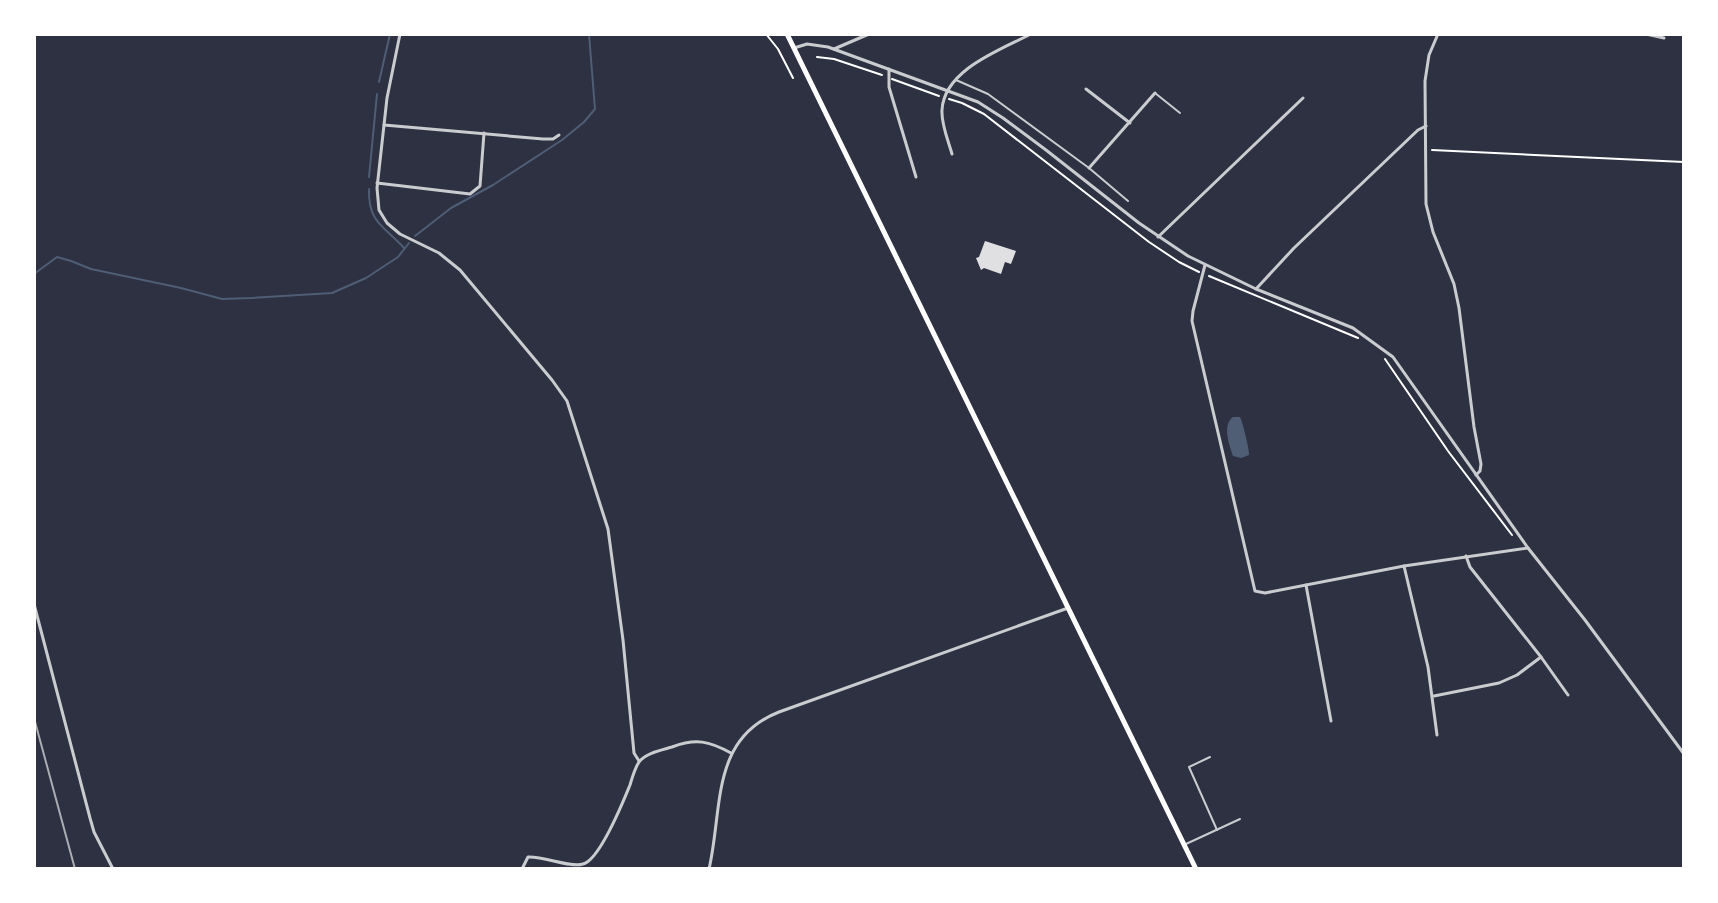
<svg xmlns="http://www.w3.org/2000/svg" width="1718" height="903" font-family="Mulish,sans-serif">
  <rect width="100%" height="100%" fill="#2d3142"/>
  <path fill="#4f5d75" d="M1233,417H1240C1242,420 1250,451 1249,455L1241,458L1233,456C1229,444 1222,425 1233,417Z"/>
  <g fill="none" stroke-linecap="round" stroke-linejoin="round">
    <g stroke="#4f5d75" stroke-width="2">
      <polyline points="379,82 390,34"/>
      <polyline points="369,177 377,94"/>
      <path d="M369,189C368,223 384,226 404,248"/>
      <polyline points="415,236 451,208 493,185 562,140 584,122 595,109 589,34"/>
      <polyline points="34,274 57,257 71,261 91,269 181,288 222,299 251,298 332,293 366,278 398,257 409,243"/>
    </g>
  </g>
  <polygon fill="#e0e0e3" points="985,241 1016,251 1011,264 1005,262 1001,274 984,268 981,270 976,258 979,257"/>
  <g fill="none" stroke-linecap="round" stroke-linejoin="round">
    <g stroke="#fff" stroke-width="2">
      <polyline points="766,34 778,49 793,78"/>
      <polyline points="817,57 834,59 882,75"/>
      <polyline points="892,79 939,96"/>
      <polyline points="949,99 962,103 984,114 1149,242 1179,262 1199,272"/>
      <polyline points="1432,150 1684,162"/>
      <polyline points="1209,276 1358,338"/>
      <polyline points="1385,359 1448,451 1512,535"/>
    </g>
    <g stroke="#caccd0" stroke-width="2">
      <polyline points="956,80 988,94 1089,168 1128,201"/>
      <polyline points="1155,93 1180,113"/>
      <polyline points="1210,757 1189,767 1217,830"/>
      <polyline points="1186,844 1240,819"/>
    </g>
    <g stroke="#caccd0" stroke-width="3">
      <polyline points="400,34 387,98 377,188 379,210 387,223 400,234 439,253 460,270 552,380 567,401 608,529 623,640 634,753 639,761"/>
      <polyline points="1438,34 1429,55 1425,81 1426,204 1433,232 1454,284 1459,308 1474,427 1481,464 1480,471 1476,475"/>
      <polyline points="1646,34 1664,38"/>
      <polyline points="794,48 807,44 828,47 978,102 1003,118 1046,150 1139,223 1188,256 1256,289 1353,328 1393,357 1528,548 1585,620 1684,754"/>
      <polyline points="834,49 869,34"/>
      <polyline points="889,69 889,87 916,177"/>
      <polyline points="1086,89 1130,123"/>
      <polyline points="384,125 543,139 553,139 559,135"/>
      <path d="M952,154C948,140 941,124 942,110C944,70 1000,50 1031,34"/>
      <polyline points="1089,168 1155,93"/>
      <polyline points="377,183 470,194 480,186 484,133"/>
      <polyline points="1158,237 1303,98"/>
      <polyline points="1205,265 1193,311 1192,321 1255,591 1265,593 1404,566 1528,548"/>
      <polyline points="1256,289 1294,248 1418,130 1426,126"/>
      <polyline points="1466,556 1470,567 1541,657 1568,695"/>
      <polyline points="1404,566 1428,667 1437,735"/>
      <polyline points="1306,585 1331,721"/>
      <polyline points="34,604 90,818 94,832 113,869"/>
      <polyline points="1434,696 1499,683 1517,675 1541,657"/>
      <path d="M522,869L528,857C544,856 570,868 583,864C600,860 623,802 630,785C632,778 635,768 639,762C646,753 662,750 672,747C696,738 709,741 731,753"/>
      <path d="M709,869C723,809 710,739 779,712L1068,608"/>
    </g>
    <polyline stroke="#fff" stroke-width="5" points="787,34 1196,869"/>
    <polyline stroke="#abadb3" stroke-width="2" points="34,718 75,869"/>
  </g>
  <rect width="1718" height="903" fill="none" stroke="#ffffff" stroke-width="72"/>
</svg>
